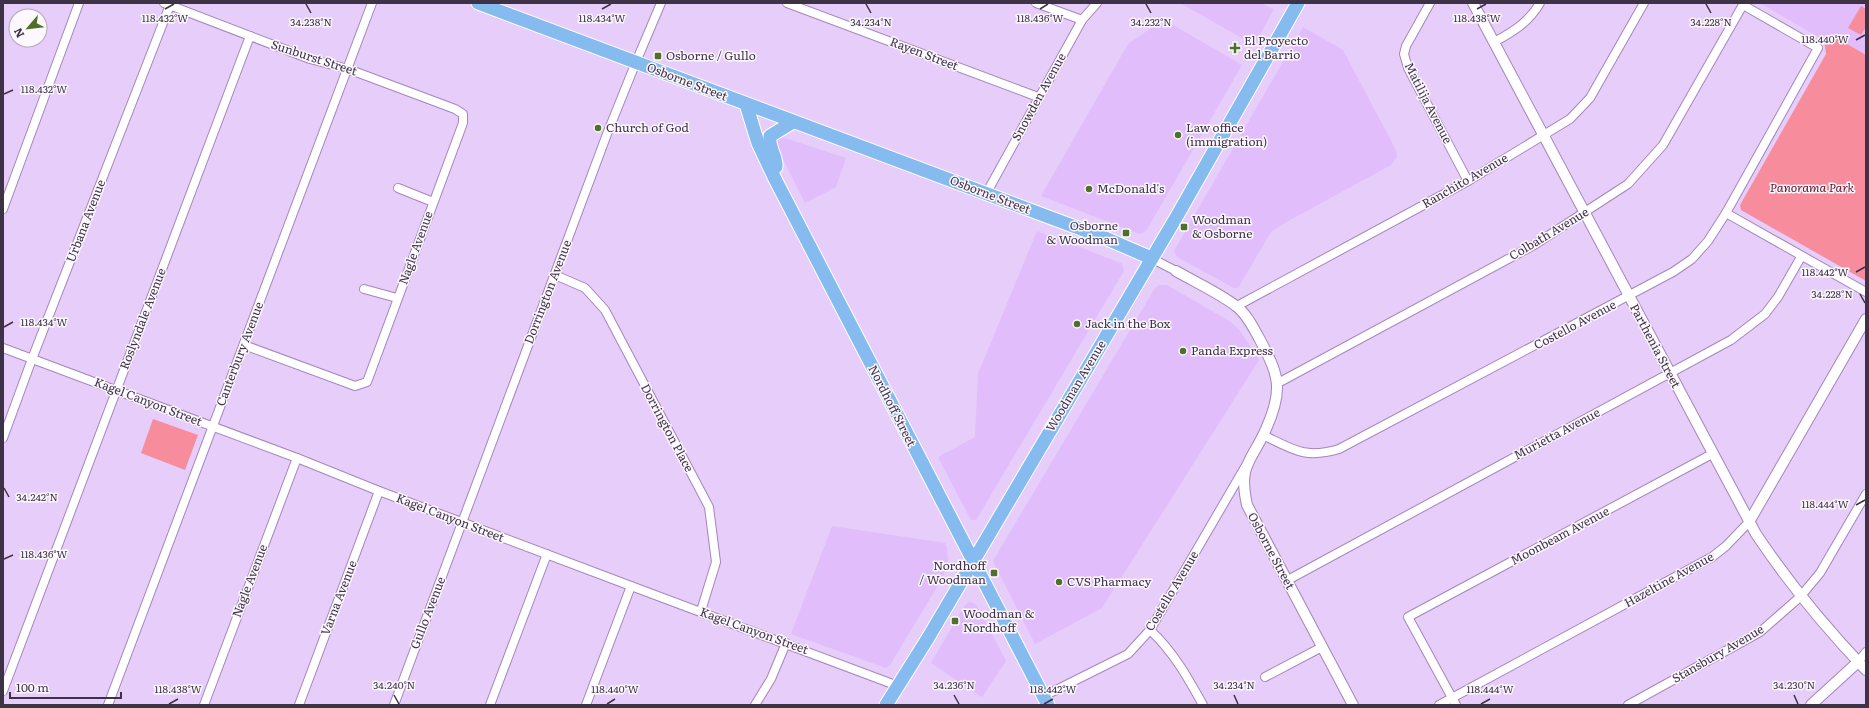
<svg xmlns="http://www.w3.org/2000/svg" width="1869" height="708" font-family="Literata,serif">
  <rect width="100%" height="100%" fill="#e7cdfa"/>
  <g fill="#e1bdfb">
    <polygon points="1183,3 1260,3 1274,9 1254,45 1182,4"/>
    <polygon points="1760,3 1866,3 1866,55 1837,38 1832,45"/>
    <polygon points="1156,25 1173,25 1242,65 1146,231 1140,234 1041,196 1128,44"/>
    <polygon points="1303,27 1343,50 1396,150 1397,157 1391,165 1281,225 1271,232 1238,288 1234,288 1177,257 1174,251"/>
    <polygon points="782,137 846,158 836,187 805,203 776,145 777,140"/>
    <polygon points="1037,231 1121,263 1123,266 1124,271 976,520 971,520 938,457 975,437 978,374"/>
    <polygon points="1159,285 1167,285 1231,322 1241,332 1259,360 1102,608 1035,644 993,561 1155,288"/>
    <polygon points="832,526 945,543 947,548 948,561 943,577 890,665 886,668 791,634"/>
    <polygon points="969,602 974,603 977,606 1006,661 982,697 931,663 965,605"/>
  </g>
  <g fill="#f78c9d">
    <polygon points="1861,6 1866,9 1866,27 1861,35 1848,28"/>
    <polygon points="1821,38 1832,45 1837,38 1866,55 1866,281 1741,210 1740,205 1826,54 1825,46"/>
    <polygon points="153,419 198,435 185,470 141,453"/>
  </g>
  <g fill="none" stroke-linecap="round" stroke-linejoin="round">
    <defs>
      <g id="minor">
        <polyline points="164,3 310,59 348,69 455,109 463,114 463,123 367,382 355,386 244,345"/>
        <polyline points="787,3 1038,97"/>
        <polyline points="1036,3 1082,20"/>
        <polyline points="1430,3 1406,46 1404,54 1408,68 1468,181"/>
        <path d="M1494,42C1513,32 1529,22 1540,3"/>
        <polyline points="398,188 433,202"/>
        <polyline points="986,194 1082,20 1097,3"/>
        <polyline points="3,209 79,3"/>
        <polyline points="1726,213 1866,292"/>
        <polyline points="1151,258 1176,271"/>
        <polyline points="555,275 585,288 605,310 709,507 716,562 701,611"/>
        <polyline points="364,289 397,298"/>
        <polyline points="1237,306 1468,181 1570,119 1590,98 1644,3"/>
        <polyline points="3,348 297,458 379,491 631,586 898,686"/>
        <polyline points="1278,383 1534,245 1628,184 1663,145 1744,3"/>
        <path d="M1263,435C1294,450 1305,459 1339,449L1673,272L1692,259L1708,241L1726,213L1818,48L1743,5"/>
        <polyline points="3,438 32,359 170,5"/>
        <polyline points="1286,581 1731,340 1765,314 1778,297 1801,257"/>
        <path d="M1150,630C1173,651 1188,678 1203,705"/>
        <polyline points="1858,662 1866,652"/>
        <polyline points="1265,677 1322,647"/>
        <polyline points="3,691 250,36"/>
        <polyline points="1044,696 1128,654 1150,630 1245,467"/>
        <polyline points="108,705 372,3"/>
        <polyline points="204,705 297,458"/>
        <polyline points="299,705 379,491"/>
        <polyline points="394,705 607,134 636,62 661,3"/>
        <polyline points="490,705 547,554"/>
        <polyline points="586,705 631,586"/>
        <polyline points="755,705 771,679 786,643"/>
        <polyline points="1439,705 1712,557 1726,546 1749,522"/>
        <polyline points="1456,705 1408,617 1712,454"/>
        <polyline points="1628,705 1760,632 1800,597 1820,573 1866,494"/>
      </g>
      <g id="tertiary">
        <path d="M1473,3L1756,534C1790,585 1824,626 1866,670"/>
        <path d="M1176,271C1195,282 1219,293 1236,306C1246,313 1253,327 1259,338C1279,375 1284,389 1266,429C1251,463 1238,464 1247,505L1353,705"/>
        <polyline points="1749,522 1866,319"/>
        <polyline points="1811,705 1858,662"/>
      </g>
      <g id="primary">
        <polyline points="478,3 1030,210 1105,238 1151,258"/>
        <polyline points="746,104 758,143 775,179 1048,705"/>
        <path d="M776,167C777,156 768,148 770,136L793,122"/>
        <polyline points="886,705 928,638 1177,216 1298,3"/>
      </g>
    </defs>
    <use href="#minor" stroke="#a486ba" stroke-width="10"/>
    <use href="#tertiary" stroke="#a486ba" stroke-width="12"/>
    <use href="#primary" stroke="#fff" stroke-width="15"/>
    <use href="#minor" stroke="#fff" stroke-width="8"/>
    <use href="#tertiary" stroke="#fff" stroke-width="10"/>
    <use href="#primary" stroke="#86bbef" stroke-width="13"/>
  </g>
  <path fill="none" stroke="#3e3247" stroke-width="1.5" d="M306,4L311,13M866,4L871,13M1146,4L1151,13M1706,4L1711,13M165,9L174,4M602,9L611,4M1040,9L1048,4M1477,9L1486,4M1856,40L1865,35M4,94L13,90M1856,272L1865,267M1860,294L1865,303M4,327L13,322M4,488L9,497M1856,505L1865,500M4,559L13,555M394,695L399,704M954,695L959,704M1234,695L1238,704M1794,695L1798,704M169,704L178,699M607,704L615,699M1044,704L1053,699M1481,704L1490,699"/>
  <g fill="#4e7028" stroke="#fcf8fe" stroke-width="1.5">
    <path d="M1233 42h4v4h4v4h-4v4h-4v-4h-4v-4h4z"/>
    <rect x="654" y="52" width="8" height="8" rx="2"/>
    <circle cx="598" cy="128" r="4"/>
    <circle cx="1178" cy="135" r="4"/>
    <circle cx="1089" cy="189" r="4"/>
    <rect x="1180" y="223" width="8" height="8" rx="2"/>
    <rect x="1122" y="229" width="8" height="8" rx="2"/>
    <circle cx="1077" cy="324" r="4"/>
    <circle cx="1183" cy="351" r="4"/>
    <rect x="990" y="569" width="8" height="8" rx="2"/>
    <circle cx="1059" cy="582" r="4"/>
    <rect x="951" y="617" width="8" height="8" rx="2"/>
  </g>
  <g text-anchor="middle" stroke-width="3" stroke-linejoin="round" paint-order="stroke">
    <g font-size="12" fill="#3e3247" stroke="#fcf8fe" text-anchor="start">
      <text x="1244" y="45">El Proyecto<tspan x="1244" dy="14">del Barrio</tspan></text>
      <text x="666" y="60">Osborne / Gullo</text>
      <text x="606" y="132">Church of God</text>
      <text x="1186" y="132">Law office<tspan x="1186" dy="14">(immigration)</tspan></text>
      <text x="1097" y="193">McDonald's</text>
      <text x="1192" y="224">Woodman<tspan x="1192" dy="14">&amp; Osborne</tspan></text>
      <text x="1118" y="230" text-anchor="end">Osborne<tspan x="1118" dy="14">&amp; Woodman</tspan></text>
      <text x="1085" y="328">Jack in the Box</text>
      <text x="1191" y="355">Panda Express</text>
      <text x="986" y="570" text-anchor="end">Nordhoff<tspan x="986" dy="14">/ Woodman</tspan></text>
      <text x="1067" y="586">CVS Pharmacy</text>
      <text x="963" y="618">Woodman &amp;<tspan x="963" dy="14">Nordhoff</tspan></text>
    </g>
    <g font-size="12" fill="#3e3247" stroke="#fcf8fe">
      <text transform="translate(924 54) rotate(21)" y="4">Rayen Street</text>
      <text transform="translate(314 58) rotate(18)" y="4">Sunburst Street</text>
      <text transform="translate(687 82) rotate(21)" y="4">Osborne Street</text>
      <text transform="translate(1039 97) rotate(-61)" y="4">Snowden Avenue</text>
      <text transform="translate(1428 103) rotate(63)" y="4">Matilija Avenue</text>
      <text transform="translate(1465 181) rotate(-30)" y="4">Ranchito Avenue</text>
      <text transform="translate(990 195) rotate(21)" y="4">Osborne Street</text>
      <text transform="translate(86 221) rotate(-69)" y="4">Urbana Avenue</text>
      <text transform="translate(1549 234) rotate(-31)" y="4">Colbath Avenue</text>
      <text transform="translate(416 248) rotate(-70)" y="4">Nagle Avenue</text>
      <text transform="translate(548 292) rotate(-69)" y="4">Dorrington Avenue</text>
      <text transform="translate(143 319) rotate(-69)" y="4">Roslyndale Avenue</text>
      <text transform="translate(1575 325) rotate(-28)" y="4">Costello Avenue</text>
      <text transform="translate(1655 346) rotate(62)" y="4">Parthenia Street</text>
      <text transform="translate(240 354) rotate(-69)" y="4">Canterbury Avenue</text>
      <text transform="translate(1076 386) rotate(-59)" y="4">Woodman Avenue</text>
      <text transform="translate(148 402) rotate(21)" y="4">Kagel Canyon Street</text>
      <text transform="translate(892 406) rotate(63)" y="4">Nordhoff Street</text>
      <text transform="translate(667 428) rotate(62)" y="4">Dorrington Place</text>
      <text transform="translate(1557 434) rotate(-28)" y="4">Murietta Avenue</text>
      <text transform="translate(450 518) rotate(21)" y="4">Kagel Canyon Street</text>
      <text transform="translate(1560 536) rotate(-28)" y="4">Moonbeam Avenue</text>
      <text transform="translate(1271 551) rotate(62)" y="4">Osborne Street</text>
      <text transform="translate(1669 580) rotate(-29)" y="4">Hazeltine Avenue</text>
      <text transform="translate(250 581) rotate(-69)" y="4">Nagle Avenue</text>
      <text transform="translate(1172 591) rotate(-59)" y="4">Costello Avenue</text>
      <text transform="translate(339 598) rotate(-69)" y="4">Varna Avenue</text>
      <text transform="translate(428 613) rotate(-69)" y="4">Gullo Avenue</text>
      <text transform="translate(754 631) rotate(20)" y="4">Kagel Canyon Street</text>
      <text transform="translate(1718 654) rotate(-30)" y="4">Stansbury Avenue</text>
    </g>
    <g font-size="12" font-style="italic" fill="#611126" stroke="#fcf8fe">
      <text x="1812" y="192">Panorama Park</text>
    </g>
  </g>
  <g font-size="10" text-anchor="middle" fill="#3e3247" stroke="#fcf8fe" stroke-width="3" stroke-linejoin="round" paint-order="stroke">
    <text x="602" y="22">118.434°W</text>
    <text x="1040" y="22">118.436°W</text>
    <text x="165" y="22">118.432°W</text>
    <text x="1477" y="22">118.438°W</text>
    <text x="311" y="26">34.238°N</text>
    <text x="871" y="26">34.234°N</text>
    <text x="1151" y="26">34.232°N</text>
    <text x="1711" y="26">34.228°N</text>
    <text x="1825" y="43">118.440°W</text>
    <text x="44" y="93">118.432°W</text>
    <text x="1825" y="276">118.442°W</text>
    <text x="1832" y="298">34.228°N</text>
    <text x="44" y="326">118.434°W</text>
    <text x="37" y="501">34.242°N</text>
    <text x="1825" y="508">118.444°W</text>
    <text x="44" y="558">118.436°W</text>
    <text x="394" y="689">34.240°N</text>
    <text x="954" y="689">34.236°N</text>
    <text x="1234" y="689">34.234°N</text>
    <text x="1794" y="689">34.230°N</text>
    <text x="178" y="693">118.438°W</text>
    <text x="615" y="693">118.440°W</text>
    <text x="1053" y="693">118.442°W</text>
    <text x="1490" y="693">118.444°W</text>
  </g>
  <rect width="1869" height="708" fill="none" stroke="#3e3247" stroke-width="8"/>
  <g transform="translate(28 28) rotate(242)"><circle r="19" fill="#fcf8fe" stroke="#b0a9b5"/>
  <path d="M0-3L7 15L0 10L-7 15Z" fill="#4e7028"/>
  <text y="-6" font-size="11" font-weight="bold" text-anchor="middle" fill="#3e3247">N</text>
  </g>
  <path d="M10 692v6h111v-6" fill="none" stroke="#3e3247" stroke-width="2"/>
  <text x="16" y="692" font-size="12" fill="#3e3247" stroke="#fcf8fe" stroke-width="3" paint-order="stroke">100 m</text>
</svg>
